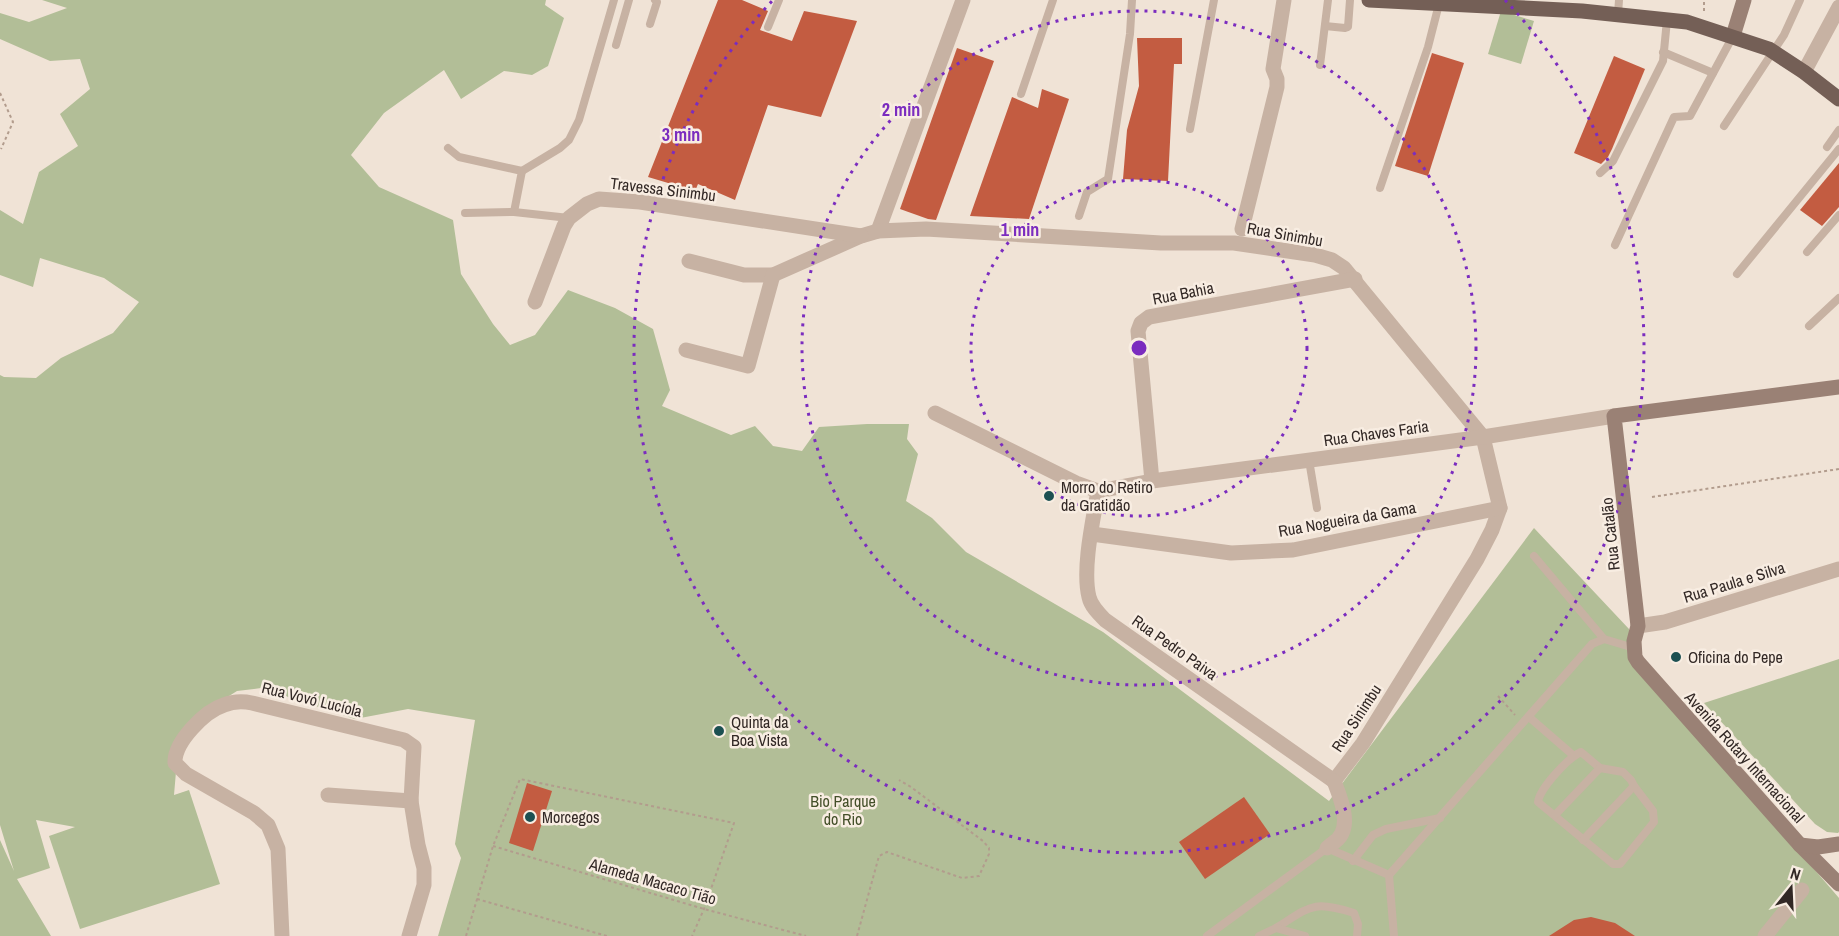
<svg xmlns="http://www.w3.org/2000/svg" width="1839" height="936" font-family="'Archivo Narrow',sans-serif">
  <rect width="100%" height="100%" fill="#f0e3d6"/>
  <g fill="#b2be97">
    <polygon points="42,0 546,0 545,5 564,18 548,66 532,75 504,71 461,99 444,70 384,113 351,155 379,187 453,220 461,274 493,324 510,345 535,335 568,290 615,308 653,329 670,390 662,406 731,435 755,426 773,446 802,451 819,427 867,424 909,424 907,439 918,454 906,501 932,518 966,552 1103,632 1329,801 1534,528 1629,629 1630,656 1839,898 1839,936 438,936 461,858 455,844 475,720 408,709 355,719 261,688 237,691 196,717 177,760 174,795 189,790 220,884 80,929 49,836 75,827 36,820 50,868 17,879 51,936 0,936 0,840 14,871 0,825 0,375 4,377 36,378 61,358 113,333 139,302 104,278 40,258 33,287 0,275 0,210 23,224 39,172 78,146 60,114 90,89 80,59 50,61 0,39 0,13 29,22 67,8"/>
    <polygon points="1501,11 1534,21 1521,64 1488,54"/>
    <polygon points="1839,659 1839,832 1838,833 1827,832 1815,824 1704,703"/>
  </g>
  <g fill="#c35c41">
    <polygon points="718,0 742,0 768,11 760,30 792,41 804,11 857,21 821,117 768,105 735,200 698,184 695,191 648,177"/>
    <polygon points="1137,38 1182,38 1182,64 1174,64 1168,181 1123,179 1127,130 1139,86"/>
    <polygon points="957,48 994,61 936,220 928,219 900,209"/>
    <polygon points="1432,53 1464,63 1428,176 1395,166"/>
    <polygon points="1614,56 1645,69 1612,149 1608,157 1601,164 1574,153"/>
    <polygon points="1042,89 1069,99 1029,219 970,216 1012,97 1038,108"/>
    <polygon points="1839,163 1839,207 1822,226 1800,210"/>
    <polygon points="527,783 552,791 533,851 509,843"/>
    <polygon points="1244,797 1270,834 1205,879 1179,842"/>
    <polygon points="1591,917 1615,923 1635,936 1549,936 1574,920"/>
  </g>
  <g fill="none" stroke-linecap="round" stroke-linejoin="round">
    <g stroke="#b29c8d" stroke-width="2" stroke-dasharray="3 3" stroke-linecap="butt">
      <polyline points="1704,11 1704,0"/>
      <polyline points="0,93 13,122 1,149"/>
      <polyline points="1652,497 1839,469"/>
      <polyline points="1498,696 1515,715"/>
      <polyline points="493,846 704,909 806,936"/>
      <polyline points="477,899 607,936"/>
      <polyline points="466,936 493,846 520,779 734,823 704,909 692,936"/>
      <polyline points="857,936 879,856 887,852 962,878 979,876 989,854 989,848 983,841 911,787 899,780"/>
    </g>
    <g stroke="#c7b2a3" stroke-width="8">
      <polyline points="1618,14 1619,0"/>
      <polyline points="650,24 657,2 655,0"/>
      <polyline points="1325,26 1345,28 1348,27 1350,0"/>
      <polyline points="768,27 779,0"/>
      <polyline points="616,45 629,0"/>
      <polyline points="1663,52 1713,73"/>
      <polyline points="1320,65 1328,0"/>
      <polyline points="1021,94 1053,0"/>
      <polyline points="1724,126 1784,35 1800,0"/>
      <polyline points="1190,129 1214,0"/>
      <polyline points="1827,147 1839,130"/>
      <polyline points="448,148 459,157 522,171 514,212"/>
      <polyline points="522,171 560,148 569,140 579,120 614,0"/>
      <polyline points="1600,173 1613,161 1663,61 1667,20"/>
      <polyline points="1380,188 1428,47 1439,4"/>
      <polyline points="465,213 514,212 569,218"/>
      <polyline points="1079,216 1087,192 1108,179 1130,34 1132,0"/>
      <polyline points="1615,245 1674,117 1690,116 1733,36"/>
      <polyline points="1807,252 1839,215"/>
      <polyline points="1737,274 1839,149"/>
      <polyline points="1809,326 1839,298"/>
      <polyline points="1309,460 1317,508"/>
      <polyline points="1534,556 1604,639"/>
      <polyline points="1529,717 1574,756"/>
      <path d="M1581,752L1600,768L1623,772L1631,780L1634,786L1653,811L1654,822L1620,864H1613L1538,802C1540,788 1568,758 1581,752Z"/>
      <polyline points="1555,815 1600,768"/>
      <polyline points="1583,840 1634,786"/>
      <polyline points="1353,861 1373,835 1386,829 1440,818"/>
      <polyline points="1389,875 1592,644 1604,639 1634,648"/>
      <path d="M1276,928C1311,906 1313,900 1354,913L1358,924L1357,936"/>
      <polyline points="1207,936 1327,848 1389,875 1394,936"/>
      <polyline points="1259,936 1276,928 1305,936"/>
    </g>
    <g stroke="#c7b2a3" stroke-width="15">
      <polyline points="1804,72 1839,7"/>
      <polyline points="1242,229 1277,87 1277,79 1273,69 1284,0"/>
      <polyline points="878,231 963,0"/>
      <polyline points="689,261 744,275 773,275 861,236 878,231 926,229 1161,243 1234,243 1315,255 1332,260 1344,268 1483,437 1500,508 1492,530 1477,559 1363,743 1334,781"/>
      <polyline points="535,302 564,226 569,218 587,204 599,199 640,202 861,236"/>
      <polyline points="686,350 748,366 773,275"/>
      <polyline points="935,413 1076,483 1098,491 1152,481 1483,437 1614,416"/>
      <polyline points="1152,481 1138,331 1141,323 1149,317 1355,279"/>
      <path d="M1098,491C1093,520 1082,569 1089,597C1091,606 1098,613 1105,620L1334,781"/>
      <polyline points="1092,534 1231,553 1293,550 1500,508"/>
      <polyline points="1638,626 1665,622 1839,569"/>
      <polyline points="328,795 411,801"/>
      <path d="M1327,848C1330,845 1335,842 1338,839C1352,824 1340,797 1334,781"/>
      <path d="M282,936L278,849L268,825L254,813L186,774L175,763C174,742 205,711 224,705C234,701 242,701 252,703L404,740L414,747L411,801L418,845L424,868V885L409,936"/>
      <polyline points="1765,936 1802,890"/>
    </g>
    <g stroke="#9a8175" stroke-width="15">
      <polyline points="1733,36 1744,0"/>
      <polyline points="1839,387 1614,416 1638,626 1634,641 1635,657 1638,662 1800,845 1839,884"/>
      <polyline points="1800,845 1818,847 1839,844"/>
    </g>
    <polyline stroke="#745f56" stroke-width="15" points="1369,0 1582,11 1687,22 1769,49 1804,72 1839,99"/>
  </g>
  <g fill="none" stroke="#7b2cbf" stroke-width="3" stroke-dasharray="3 6">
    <circle cx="1139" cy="348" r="168"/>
    <circle cx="1139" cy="348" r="337"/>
    <path d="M1505 0A505 505 0 1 1 773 0"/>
  </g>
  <g fill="#1c5052" stroke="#f8ede2" stroke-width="2">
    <circle cx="1049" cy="496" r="6"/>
    <circle cx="1676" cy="657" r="6"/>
    <circle cx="719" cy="731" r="6"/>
    <circle cx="530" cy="817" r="6"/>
  </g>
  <g text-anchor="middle" stroke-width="5" stroke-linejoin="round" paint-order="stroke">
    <g font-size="16" fill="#322825" stroke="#f8ede2">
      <text transform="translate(663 189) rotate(7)" y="6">Travessa Sinimbu</text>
      <text transform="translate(1285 234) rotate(10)" y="6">Rua Sinimbu</text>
      <text transform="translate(1183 293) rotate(-11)" y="6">Rua Bahia</text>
      <text transform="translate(1376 433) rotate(-8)" y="6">Rua Chaves Faria</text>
      <text transform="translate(1347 519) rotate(-10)" y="6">Rua Nogueira da Gama</text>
      <text transform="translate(1610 534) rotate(-96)" y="6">Rua Catalão</text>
      <text transform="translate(1734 582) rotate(-17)" y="6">Rua Paula e Silva</text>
      <text transform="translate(1175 647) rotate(35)" y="6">Rua Pedro Paiva</text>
      <text transform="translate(312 699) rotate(14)" y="6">Rua Vovó Lucíola</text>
      <text transform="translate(1356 718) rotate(-57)" y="6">Rua Sinimbu</text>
      <text transform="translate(1745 757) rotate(48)" y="6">Avenida Rotary Internacional</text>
      <text transform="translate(653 881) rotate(16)" y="6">Alameda Macaco Tião</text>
    </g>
    <g font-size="16" fill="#322825" stroke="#f8ede2" text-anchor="start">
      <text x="1061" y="493">Morro do Retiro<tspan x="1061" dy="18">da Gratidão</tspan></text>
      <text x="1688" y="663">Oficina do Pepe</text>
      <text x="731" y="728">Quinta da<tspan x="731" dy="18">Boa Vista</tspan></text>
      <text x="542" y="823">Morcegos</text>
    </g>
    <g font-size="16" fill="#434f29" stroke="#f8ede2">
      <text x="843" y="807">Bio Parque<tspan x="843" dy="18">do Rio</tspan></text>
    </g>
  </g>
  <circle cx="1139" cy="348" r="9" fill="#7b2cbf" stroke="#f8ede2" stroke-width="3"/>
  <g font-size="18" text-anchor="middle" font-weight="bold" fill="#7b2cbf" stroke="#f8ede2" stroke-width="5" stroke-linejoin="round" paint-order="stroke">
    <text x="901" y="116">2 min</text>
    <text x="681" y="141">3 min</text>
    <text x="1020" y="236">1 min</text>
  </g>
  <g transform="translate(1791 888) rotate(18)" stroke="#f8ede2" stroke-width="4.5" paint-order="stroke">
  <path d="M0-4.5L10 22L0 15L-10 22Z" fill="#322825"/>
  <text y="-9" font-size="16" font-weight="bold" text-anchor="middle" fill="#322825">N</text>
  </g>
</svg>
